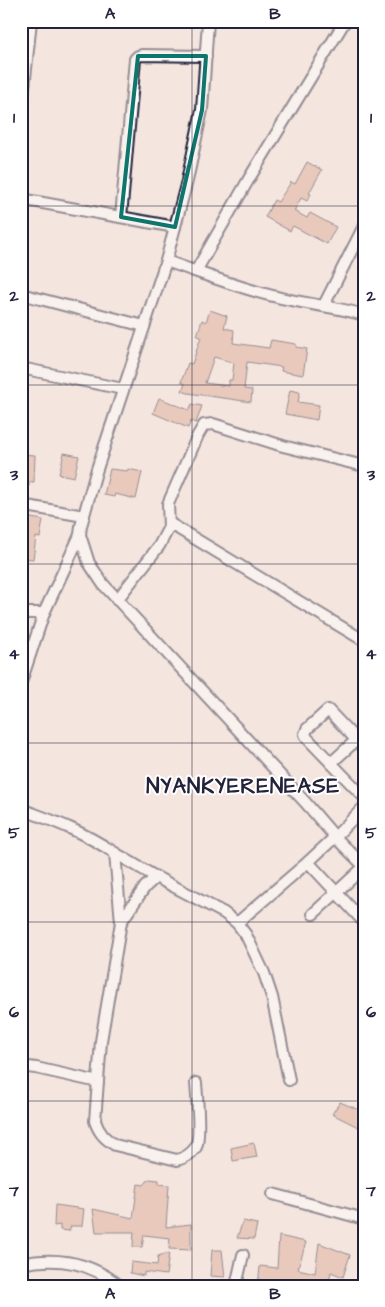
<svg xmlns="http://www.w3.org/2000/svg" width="385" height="1307" font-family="'Architects Daughter',sans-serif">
  <rect width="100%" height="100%" fill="#f4e5de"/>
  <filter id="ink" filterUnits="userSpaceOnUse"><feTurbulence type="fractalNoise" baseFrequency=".02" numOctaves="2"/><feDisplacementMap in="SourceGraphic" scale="10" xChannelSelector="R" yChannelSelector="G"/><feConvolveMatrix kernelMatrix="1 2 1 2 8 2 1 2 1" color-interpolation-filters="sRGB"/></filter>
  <g filter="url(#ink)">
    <g fill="#dba790" stroke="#22223b" fill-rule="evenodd">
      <polygon points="307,162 322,170 309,193 311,194 307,201 301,198 294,211 307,218 310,213 336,227 327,244 293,226 290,231 265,217 274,200 278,202 291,182 295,184"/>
      <path d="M210,310L227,316L224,328L234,330L233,343L269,348L271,340L296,344V347L307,349L303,375L281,371L282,367L247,362L244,389L252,390L251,402L188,393L182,391L185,384L181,382L188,363L192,364L201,337L197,336L202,320L206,322ZM214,357L234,363L232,380H229V386L205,383Z"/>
      <polygon points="290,390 300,392 298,402 319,405 317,420 285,414"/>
      <polygon points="159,398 189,410 192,404 202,406 196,423 191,421 188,428 153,413"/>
      <polygon points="64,453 79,456 74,477 59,474"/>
      <polygon points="21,454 35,455 34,482 29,482 29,486 21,486"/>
      <polygon points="110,469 127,471 128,469 142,472 136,499 115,494 114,497 104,495"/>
      <polygon points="25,517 43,520 40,538 36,537 33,559 21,558 21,537"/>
      <polygon points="340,1102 364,1112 364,1130 332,1114"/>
      <polygon points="254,1143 257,1157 233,1161 231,1148"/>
      <polygon points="149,1179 159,1180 159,1184 169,1185 166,1227 191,1224 191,1250 169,1249 170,1238 144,1235 142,1247 133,1247 134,1232 96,1232 93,1209 133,1218 138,1184 144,1185"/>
      <polygon points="55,1205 84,1209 82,1226 71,1226 69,1231 60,1230 60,1225 54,1226"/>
      <polygon points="243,1221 257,1224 254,1239 237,1238"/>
      <polygon points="279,1236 306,1242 298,1269 315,1273 319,1243 350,1255 343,1277 331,1272 328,1286 307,1286 289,1281 289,1286 258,1286 260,1266 277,1268"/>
      <polygon points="212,1250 222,1250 225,1277 210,1276"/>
      <polygon points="169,1253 166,1275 144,1272 144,1276 130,1273 131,1262 157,1265 158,1256"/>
    </g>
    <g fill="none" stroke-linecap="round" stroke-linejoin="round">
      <defs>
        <g id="minor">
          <polyline points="208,21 202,110 187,181 166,261 96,472 81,526 80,535 89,563 103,584 305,802 335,837 364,866"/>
          <polyline points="21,116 31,21"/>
          <polyline points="21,199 175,227"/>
          <polyline points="121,217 135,59 138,56 142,55 206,56"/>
          <path d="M166,261C201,273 236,287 273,296C303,304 334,306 364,315"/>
          <polyline points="196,271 250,177 345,21"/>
          <polyline points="21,294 144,326"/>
          <polyline points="324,305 364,226"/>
          <polyline points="21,368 123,389"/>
          <polyline points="21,505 84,516"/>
          <polyline points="169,523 363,640"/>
          <polyline points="117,600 159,546 169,527 168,504 198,435 204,425 213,424 283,446 364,466"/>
          <polyline points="21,613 44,613"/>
          <polyline points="21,682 44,613 80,535"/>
          <polyline points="364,748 328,710 307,729 305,734 307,738 364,797"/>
          <polyline points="331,763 364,733"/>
          <path d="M21,809C57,822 83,832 115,853L121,922L101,1041L95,1121C99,1133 105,1139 115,1145L177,1160C185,1158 191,1154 196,1147C201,1137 197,1096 196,1083"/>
          <polyline points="115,853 156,877 224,913 237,923 246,935 264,973 272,997 289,1080"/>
          <polyline points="308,862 364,922"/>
          <polyline points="313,914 364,867"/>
          <polyline points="121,922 145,887 156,877"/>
          <polyline points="237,923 308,862 335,837 364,807"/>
          <polyline points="21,1066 36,1068 98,1082"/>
          <polyline points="273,1194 364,1219"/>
          <path d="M21,1264C58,1256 90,1262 120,1286"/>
          <polyline points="236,1286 243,1255"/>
        </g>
      </defs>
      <use href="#minor" stroke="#22223b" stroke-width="14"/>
      <use href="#minor" stroke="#fff" stroke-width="10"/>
    </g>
  </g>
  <path d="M0 0H385V1307H0ZM138,56H206L202,110L175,227L121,217Z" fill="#f4e5de" fill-opacity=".55" fill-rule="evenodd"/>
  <path fill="none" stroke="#0f766e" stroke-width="4" stroke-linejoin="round" d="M138,56H206L202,110L175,227L121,217Z"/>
  <path fill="none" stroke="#22223b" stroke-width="1" stroke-opacity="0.55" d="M192,21V1286M21,206H364M21,385H364M21,564H364M21,743H364M21,922H364M21,1101H364"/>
  <g text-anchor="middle" stroke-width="4" stroke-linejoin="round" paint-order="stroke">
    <g font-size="21" font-weight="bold" letter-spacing="1" fill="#22223b" stroke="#fff">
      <text x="243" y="793">NYANKYERENEASE</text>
    </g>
  </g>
  <rect width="385" height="1307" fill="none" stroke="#fff" stroke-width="55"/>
  <rect x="28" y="28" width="330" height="1252" fill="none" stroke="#22223b" stroke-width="2"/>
  <g font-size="16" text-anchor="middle" font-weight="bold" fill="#22223b">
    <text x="110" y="19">A</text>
    <text x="275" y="19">B</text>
    <text x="14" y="123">1</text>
    <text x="371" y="123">1</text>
    <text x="14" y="301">2</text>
    <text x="371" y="301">2</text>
    <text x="14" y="480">3</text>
    <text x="371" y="480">3</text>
    <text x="14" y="659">4</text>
    <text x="371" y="659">4</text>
    <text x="14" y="838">5</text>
    <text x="371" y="838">5</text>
    <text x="14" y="1017">6</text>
    <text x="371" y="1017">6</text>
    <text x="14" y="1196">7</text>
    <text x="371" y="1196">7</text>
    <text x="110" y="1299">A</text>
    <text x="275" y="1299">B</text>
  </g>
</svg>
